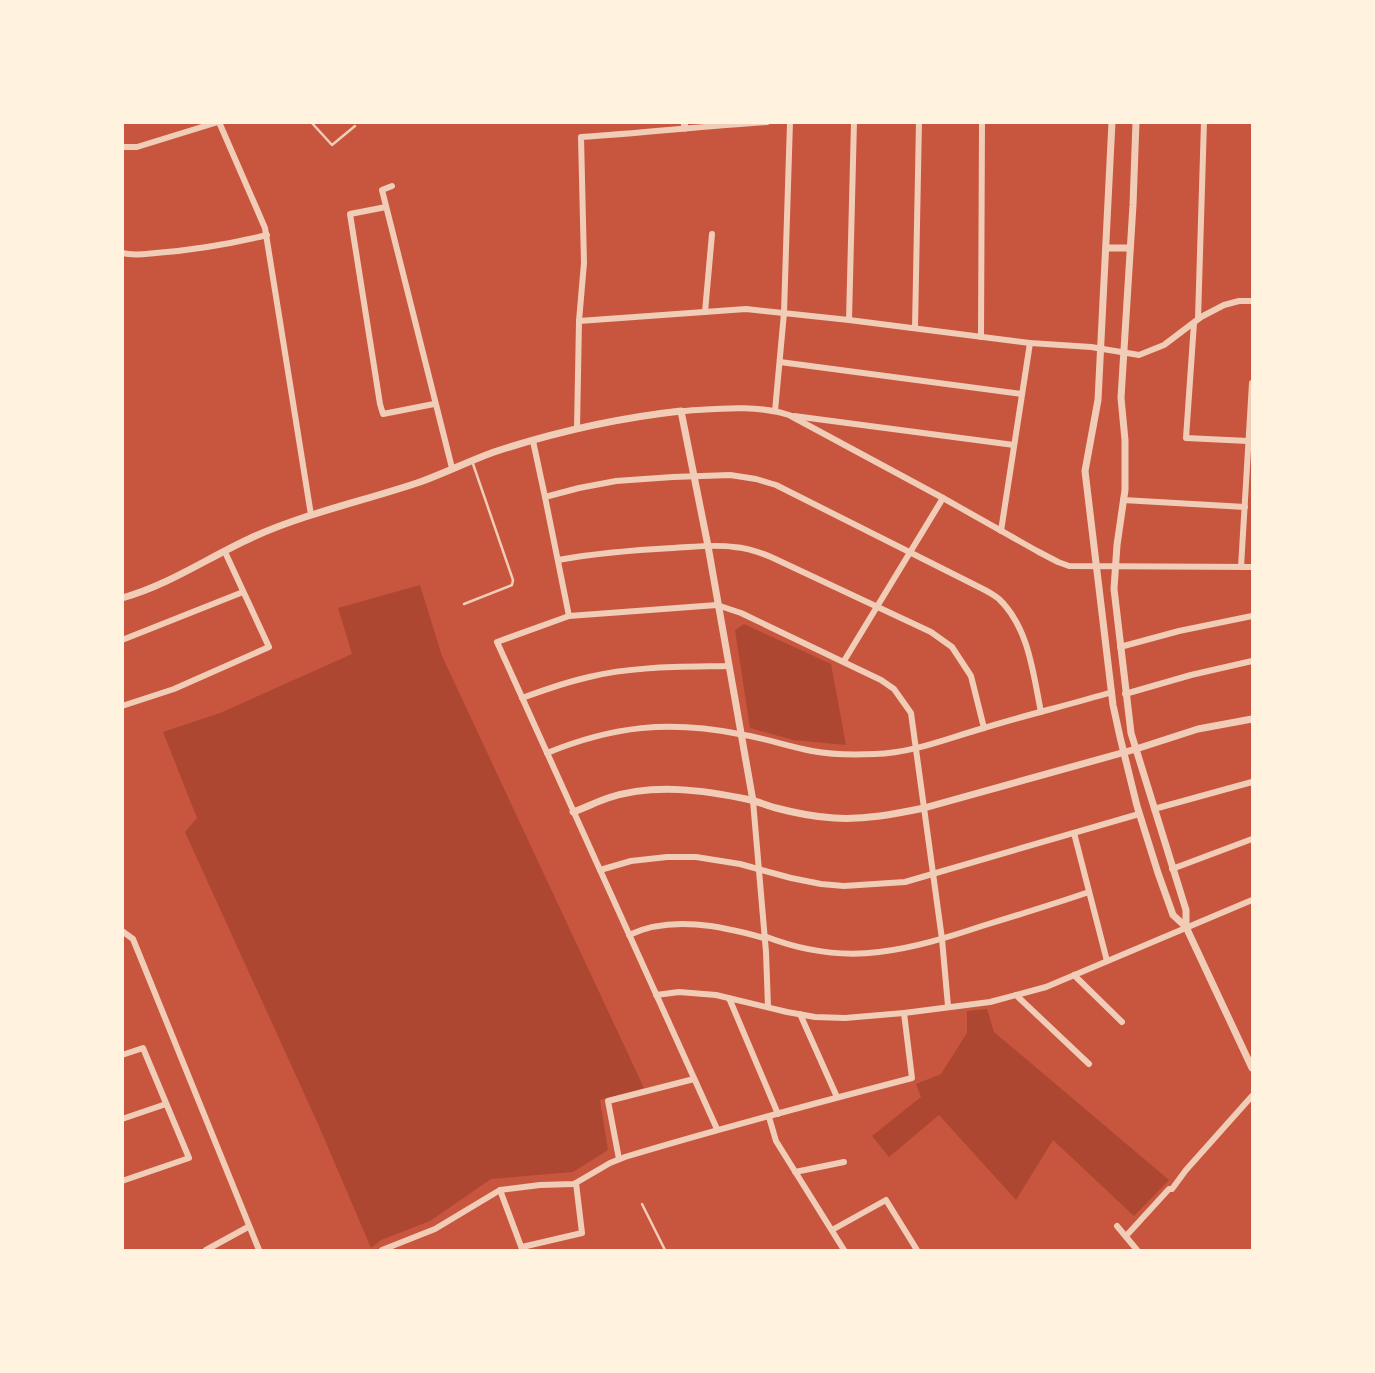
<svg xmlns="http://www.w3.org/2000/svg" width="1375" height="1373" font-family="'Sofia Sans Condensed',sans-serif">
  <rect width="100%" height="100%" fill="#c8553d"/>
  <g fill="#ae4732">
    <polygon points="420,585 442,656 644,1088 600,1100 608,1150 573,1172 491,1179 430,1221 381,1240 371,1248 318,1124 185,832 197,818 163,732 220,713 352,654 338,608"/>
    <polygon points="744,624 831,664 846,745 793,740 750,728 735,630"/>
    <polygon points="987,1009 994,1032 1169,1180 1134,1216 1053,1140 1016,1200 939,1115 889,1157 872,1136 921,1097 916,1084 941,1074 967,1033 967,1011"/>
  </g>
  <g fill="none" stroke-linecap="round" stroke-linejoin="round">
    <g stroke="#f1ccb7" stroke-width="2.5">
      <polyline points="311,122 332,145 355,126"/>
      <polyline points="464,604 512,585 513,580 472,461"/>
      <polyline points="642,1204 665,1250"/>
    </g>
    <g stroke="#f1ccb7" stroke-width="6">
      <polyline points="219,122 265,228 311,515"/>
      <polyline points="122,147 137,147 218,122"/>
      <polyline points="392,186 382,190 452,468"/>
      <polyline points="386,207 350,214 380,404 383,414 434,404"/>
      <path d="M122,253C134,256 145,254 156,253C194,250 230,244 267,235"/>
      <polyline points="705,312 712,234"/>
      <polyline points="1198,319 1204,122"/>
      <polyline points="849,320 854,122"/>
      <polyline points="579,321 746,309 849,320 1030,343 1091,347 1139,355 1164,345 1201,317 1224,305 1239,301 1252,301"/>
      <polyline points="1194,323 1186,438 1248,441"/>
      <polyline points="915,328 919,122"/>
      <polyline points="981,337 982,122"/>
      <polyline points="780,362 1022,394"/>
      <path d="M681,411C717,409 755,404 789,415L943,498L1037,551L1058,562L1069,566L1252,567"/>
      <polyline points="775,411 784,313 790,122"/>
      <polyline points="794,416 1014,445"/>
      <path d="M577,429L579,321L584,263L581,137C643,133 705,126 767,122"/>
      <polyline points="533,441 545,497"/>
      <polyline points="1123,500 1245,507"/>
      <polyline points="1001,531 1030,343"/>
      <path d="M558,560C597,553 635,550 673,548C693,547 714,544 734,547C747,548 759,552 771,557L931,632L952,647L971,676L984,728"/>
      <polyline points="1241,567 1252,383"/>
      <path d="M569,616L545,497L579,488L616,481L673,477L730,475L756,479L776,485L975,585C983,589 992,593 999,599C1029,628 1033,673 1041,712"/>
      <polyline points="122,640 243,592"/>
      <polyline points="1120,647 1179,631 1252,616"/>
      <polyline points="844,661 943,498"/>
      <polyline points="1125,694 1191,675 1252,661"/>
      <path d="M522,698C544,690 566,682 589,677C634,666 682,667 729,666"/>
      <polyline points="122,706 174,689 269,647 225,552"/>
      <path d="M547,753C613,726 669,720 739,734C764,738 787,746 812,751C833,755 854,755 875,754C913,753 948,738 984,728C1026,715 1069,705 1112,692"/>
      <polyline points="753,801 766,952 768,1007"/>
      <polyline points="1154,809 1252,782"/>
      <polyline points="1074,833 1107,961"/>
      <polyline points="1172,869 1252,839"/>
      <polyline points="600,870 631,861 667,857 696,857 740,864 791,878 821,884 844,886 905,882 1139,814"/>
      <polyline points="122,931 133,939 259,1250"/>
      <path d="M629,935C670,915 722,926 764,938"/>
      <path d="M764,936C800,950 840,957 879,952C914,948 949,937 982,926C1018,915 1054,904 1089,892"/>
      <polyline points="1074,975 1122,1022"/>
      <polyline points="656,995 679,992 716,995 787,1012 815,1017 845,1018 904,1013 990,1002 1046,987 1252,900"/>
      <polyline points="1016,995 1089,1064"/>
      <polyline points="729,998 778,1114"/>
      <polyline points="800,1014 837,1097"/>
      <polyline points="122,1055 143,1048 189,1158 122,1181"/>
      <polyline points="769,1117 776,1141 844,1250"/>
      <polyline points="122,1119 166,1104"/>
      <polyline points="717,1129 497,642 569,616 717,605 741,613 881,680 894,689 911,713 942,939 948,1006"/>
      <polyline points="619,1159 608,1101 694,1079"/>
      <polyline points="795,1172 844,1162"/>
      <polyline points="500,1190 522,1249"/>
      <polyline points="1117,1226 1137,1250"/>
      <polyline points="832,1230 886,1200 917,1250"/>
      <polyline points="1126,1236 1169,1189 1172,1189 1186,1170 1252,1096"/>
      <polyline points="522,1247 582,1233 576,1183"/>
      <polyline points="206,1250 248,1227"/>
      <path d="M382,1250L435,1229L500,1190L540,1185L574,1184L610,1163L625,1157C720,1128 816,1103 912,1078L904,1013"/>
    </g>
    <g stroke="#f1ccb7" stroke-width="7">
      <polyline points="684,122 685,128"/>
      <polyline points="1112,122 1098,400 1085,471 1113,705 1120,737 1137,806 1158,873 1173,915 1186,927 1252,1068"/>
      <polyline points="1136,122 1133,205 1121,398 1125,440 1125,490 1117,545 1114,589 1131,733 1186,910 1186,927"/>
      <polyline points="1106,248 1130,248"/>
      <path d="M122,598C169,585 209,557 253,537C306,513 364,501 420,482C445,473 469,461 494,452C555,432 618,418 681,411L708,546L753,801"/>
      <path d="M573,812C585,808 596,802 608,798C654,783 704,790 751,800C759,802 768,806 776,808C795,813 815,817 834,818C865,820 895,814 924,808L1136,749L1198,729L1252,719"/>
    </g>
  </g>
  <rect width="1375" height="1373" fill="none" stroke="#fff3e0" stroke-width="248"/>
</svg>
